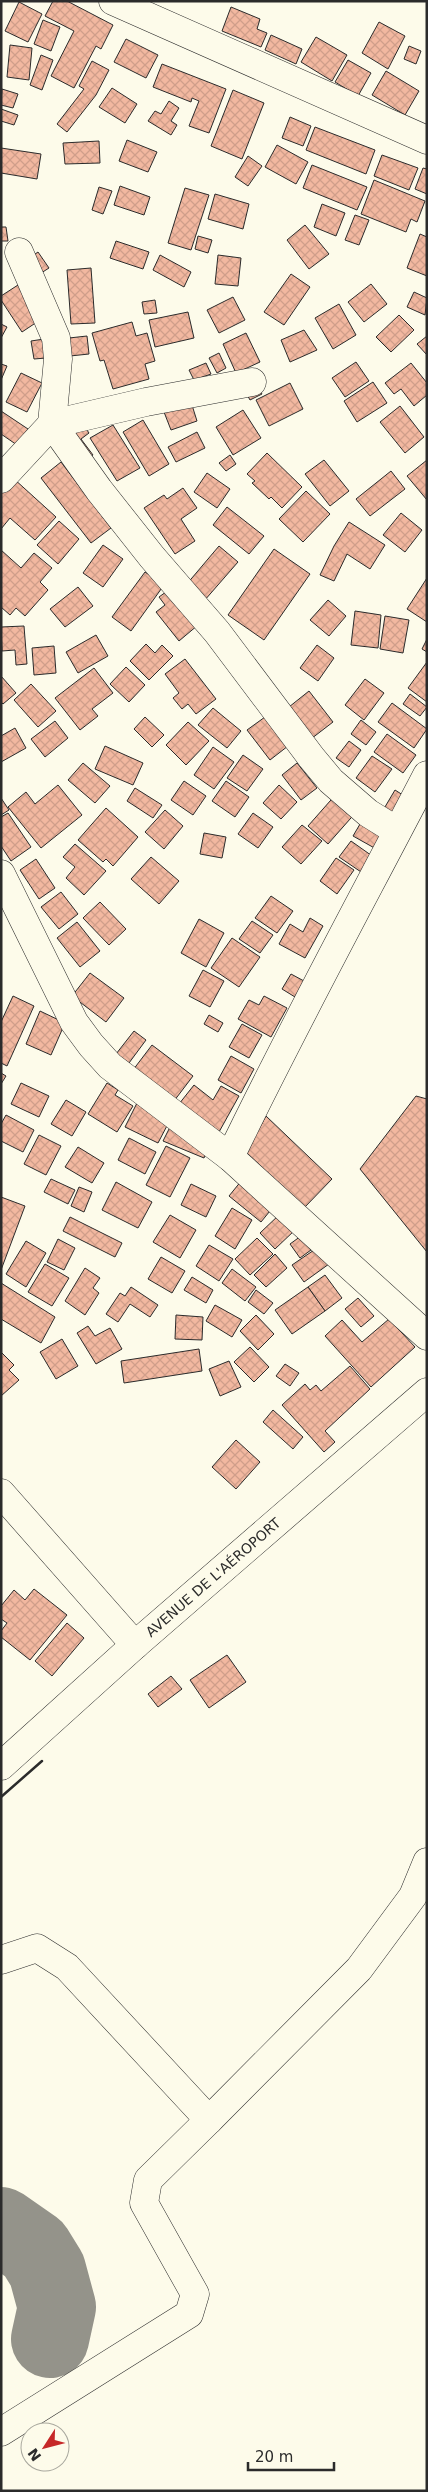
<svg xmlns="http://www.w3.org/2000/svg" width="428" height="2492" font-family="'DejaVu Sans',sans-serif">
  <defs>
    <pattern id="building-cross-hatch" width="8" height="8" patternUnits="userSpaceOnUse" patternTransform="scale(1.25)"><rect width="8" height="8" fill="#f2b8a0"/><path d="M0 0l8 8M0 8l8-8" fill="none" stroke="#d09e8a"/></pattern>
  </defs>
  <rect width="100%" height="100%" fill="#fdfbea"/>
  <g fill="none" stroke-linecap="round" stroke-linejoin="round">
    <polyline stroke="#94938a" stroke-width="78" points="1,2226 34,2249 47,2270 57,2307 50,2339"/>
  </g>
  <g fill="url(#building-cross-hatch)" stroke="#2b2b2b">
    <polygon points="53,1 67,1 113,25 101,49 96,46 74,88 51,76 74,31 45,16"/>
    <polygon points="19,2 42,14 28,42 5,31"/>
    <polygon points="231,7 260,19 257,29 267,33 261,47 222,31"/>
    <polygon points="43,20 60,27 51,51 34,44"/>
    <polygon points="379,22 405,36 388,69 362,53"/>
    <polygon points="271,35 302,49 296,64 265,50"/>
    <polygon points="316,37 347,55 332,81 301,62"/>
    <polygon points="126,39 158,55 146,78 114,62"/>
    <polygon points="10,45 32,48 29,80 7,77"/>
    <polygon points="409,46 421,51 416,64 404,59"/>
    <polygon points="41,55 53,60 42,90 30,85"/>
    <polygon points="348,60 371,73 358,96 335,82"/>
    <polygon points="92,61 109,70 96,95 67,132 57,124 84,89 79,86"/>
    <polygon points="162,64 226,89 209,133 189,126 199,101 192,98 191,102 153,87"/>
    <polygon points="386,71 419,91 405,115 372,95"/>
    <polygon points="112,88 137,104 125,123 99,107"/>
    <polygon points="2,89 18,94 13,108 1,105"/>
    <polygon points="233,90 264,103 242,159 211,146"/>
    <polygon points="169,101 179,108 171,121 177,125 171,135 148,121 155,111 161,114"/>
    <polygon points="1,109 18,115 14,125 1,121"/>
    <polygon points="290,117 311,126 303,146 282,138"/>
    <polygon points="315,127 375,150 366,174 306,150"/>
    <polygon points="127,140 157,152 148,172 119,161"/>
    <polygon points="99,141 100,163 65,164 63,143"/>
    <polygon points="277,145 308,162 296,184 265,167"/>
    <polygon points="1,148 41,154 37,179 1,173"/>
    <polygon points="382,155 418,168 409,190 374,176"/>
    <polygon points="248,156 262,166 248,186 235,177"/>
    <polygon points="312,165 367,187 357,210 303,188"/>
    <polygon points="423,168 427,169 427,194 415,189"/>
    <polygon points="374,180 425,201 417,222 411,219 406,232 361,214"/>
    <polygon points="120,186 150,197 144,215 114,205"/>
    <polygon points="99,187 112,191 103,214 92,210"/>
    <polygon points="185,188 209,195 191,250 168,243"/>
    <polygon points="215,194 249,204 243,229 208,219"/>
    <polygon points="322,204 345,213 336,236 314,227"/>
    <polygon points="355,215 369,220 359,245 345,240"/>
    <polygon points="305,225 329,254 309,269 287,240"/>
    <polygon points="1,227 6,227 8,241 1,241"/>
    <polygon points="420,234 427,237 427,276 407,268"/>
    <polygon points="198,236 212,240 208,253 195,249"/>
    <polygon points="116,241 149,252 143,269 110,258"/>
    <polygon points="38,252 49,268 38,275 28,259"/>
    <polygon points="160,255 191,272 184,287 153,270"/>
    <polygon points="218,255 241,258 238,286 215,284"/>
    <polygon points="91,268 95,323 71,324 67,270"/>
    <polygon points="291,274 310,287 284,325 264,312"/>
    <polygon points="371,284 387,304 364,322 348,302"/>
    <polygon points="18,285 40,320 22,332 1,300 1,296"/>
    <polygon points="414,292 427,298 425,315 407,307"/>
    <polygon points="233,297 245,320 219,333 207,310"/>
    <polygon points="155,300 157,313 144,314 142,302"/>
    <polygon points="339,304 356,335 333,349 315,318"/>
    <polygon points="188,312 194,338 155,347 149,320"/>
    <polygon points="399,315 414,330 391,352 376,337"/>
    <polygon points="132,322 136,336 147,333 155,361 145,364 149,379 113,389 104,360 100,361 92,333"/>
    <polygon points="1,324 7,327 1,338"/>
    <polygon points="304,330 317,350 290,362 281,340"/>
    <polygon points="246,333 260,362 236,373 223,344"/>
    <polygon points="87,336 89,354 70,356 69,338"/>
    <polygon points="427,336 427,355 417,344"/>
    <polygon points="44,339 46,358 34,359 31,341"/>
    <polygon points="219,353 226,368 217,373 209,358"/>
    <polygon points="356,362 369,381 345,397 332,378"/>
    <polygon points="206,363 211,374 194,380 189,370"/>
    <polygon points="411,363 427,383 427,395 414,406 401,389 394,394 385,383"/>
    <polygon points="1,364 7,366 1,380"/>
    <polygon points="21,373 42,383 27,412 6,402"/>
    <polygon points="373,382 387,403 357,422 344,401"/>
    <polygon points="255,383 262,394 250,400 244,389"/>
    <polygon points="290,383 303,409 269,426 256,400"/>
    <polygon points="191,402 197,421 171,430 164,412"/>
    <polygon points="400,406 424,437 405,453 380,422"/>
    <polygon points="243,410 261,438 233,455 216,427"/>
    <polygon points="1,411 28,429 17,445 1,434"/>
    <polygon points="80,420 89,433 81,439 93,455 82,462 61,433"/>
    <polygon points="143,420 169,464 149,476 123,432"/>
    <polygon points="113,425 140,468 117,481 90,438"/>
    <polygon points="197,432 205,448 176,462 168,447"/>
    <polygon points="267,453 302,487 282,508 271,497 269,499 252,483 255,481 247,474"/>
    <polygon points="230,455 236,464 226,471 219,463"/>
    <polygon points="324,460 349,491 330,506 305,474"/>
    <polygon points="427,460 427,500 407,476"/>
    <polygon points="61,462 111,528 91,543 41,478"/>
    <polygon points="391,471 405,489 370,516 356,499"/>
    <polygon points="207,473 230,489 217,508 194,492"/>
    <polygon points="13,478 56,517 35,540 10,518 1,529 1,491"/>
    <polygon points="183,488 197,508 181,519 195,541 175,554 144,508 164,495 167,499"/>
    <polygon points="306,491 330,514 303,542 279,519"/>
    <polygon points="227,507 264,536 249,554 213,525"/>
    <polygon points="401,513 422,530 405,552 383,535"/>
    <polygon points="59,521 79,539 58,564 37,545"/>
    <polygon points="349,522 385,545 370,569 347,554 334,581 320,575 334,546"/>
    <polygon points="103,545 123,559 103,587 83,573"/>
    <polygon points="219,546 238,562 204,601 186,585"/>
    <polygon points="274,549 310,574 264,640 228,615"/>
    <polygon points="1,550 21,568 34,553 52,568 40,582 48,590 25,616 16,608 10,615 1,607"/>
    <polygon points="145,572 164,585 131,631 112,617"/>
    <polygon points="427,578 427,622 407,609"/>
    <polygon points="78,587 93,606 65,627 50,609"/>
    <polygon points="170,589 198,625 179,641 156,612 165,605 159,597"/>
    <polygon points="328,600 346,616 329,636 310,620"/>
    <polygon points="355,611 381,615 378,648 351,645"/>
    <polygon points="385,616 409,620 403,653 380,649"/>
    <polygon points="24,626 27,664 16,665 15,650 2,651 1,627"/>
    <polygon points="96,635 108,656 78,673 66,652"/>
    <polygon points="427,639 427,652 422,649"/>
    <polygon points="146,644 155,653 162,645 173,656 149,680 130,661"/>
    <polygon points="317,645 334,658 318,681 300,668"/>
    <polygon points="54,646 56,673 34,675 32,648"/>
    <polygon points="185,659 216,699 196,714 188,704 182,709 173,698 179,693 165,674"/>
    <polygon points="427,662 427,702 408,688"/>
    <polygon points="126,667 145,685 129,702 110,684"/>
    <polygon points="94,668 113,693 92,709 98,716 80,730 55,698"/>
    <polygon points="1,676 16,693 3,704 1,702"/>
    <polygon points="365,679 384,693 364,720 345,705"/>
    <polygon points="31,684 56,711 38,727 14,700"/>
    <polygon points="309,691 333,722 307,742 284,711"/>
    <polygon points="410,694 427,707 420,716 403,704"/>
    <polygon points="392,703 427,729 414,748 378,722"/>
    <polygon points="213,708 241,731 227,748 198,725"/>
    <polygon points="145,717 164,735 152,747 134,729"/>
    <polygon points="265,717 288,746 270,760 247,730"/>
    <polygon points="361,720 376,732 366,745 351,734"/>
    <polygon points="55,721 68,738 45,757 31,739"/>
    <polygon points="188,722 209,741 186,765 166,745"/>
    <polygon points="15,728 26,748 1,762 1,736"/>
    <polygon points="387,734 416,755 403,773 374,752"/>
    <polygon points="349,741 361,750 349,767 336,758"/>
    <polygon points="105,746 143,763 133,785 95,769"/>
    <polygon points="213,747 234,762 214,789 194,775"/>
    <polygon points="243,755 263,769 247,791 227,778"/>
    <polygon points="372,756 392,769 375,792 356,778"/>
    <polygon points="83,763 110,786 95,803 68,780"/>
    <polygon points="297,763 317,788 301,800 282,775"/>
    <polygon points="184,781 206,796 193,815 171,800"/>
    <polygon points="226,781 249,797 235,817 212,801"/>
    <polygon points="58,785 82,815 41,848 8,807 26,792 35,804"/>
    <polygon points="279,785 297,802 281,819 263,803"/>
    <polygon points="135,788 162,805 153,818 127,801"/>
    <polygon points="395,790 406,797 390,823 379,817"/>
    <polygon points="338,792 358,810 328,844 308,826"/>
    <polygon points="1,798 9,810 1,815"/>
    <polygon points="106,808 138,837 113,866 106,859 103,862 78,840"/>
    <polygon points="165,810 183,826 164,849 145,832"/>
    <polygon points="8,813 31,847 11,861 1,846 1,817"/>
    <polygon points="253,813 273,827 258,848 238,834"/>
    <polygon points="363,819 388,834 378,850 353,836"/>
    <polygon points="302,825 322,841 301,864 282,847"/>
    <polygon points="204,833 226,837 222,858 200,854"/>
    <polygon points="351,841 375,858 364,874 339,857"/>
    <polygon points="75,844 106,871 84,895 66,878 75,867 63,857"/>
    <polygon points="151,857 179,881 159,904 131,879"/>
    <polygon points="336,858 354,870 337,894 320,881"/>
    <polygon points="36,859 55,888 39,899 20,870"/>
    <polygon points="61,892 78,914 59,929 41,907"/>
    <polygon points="271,896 293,911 277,933 255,918"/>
    <polygon points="100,902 126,929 109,945 83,918"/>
    <polygon points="310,918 323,926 305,958 279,944 290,924 303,932"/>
    <polygon points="199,919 224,933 206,967 181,953"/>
    <polygon points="252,921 273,935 260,953 239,939"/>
    <polygon points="77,922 100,951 80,967 57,938"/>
    <polygon points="232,938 260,957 239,987 211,968"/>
    <polygon points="203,970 224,981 210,1007 189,996"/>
    <polygon points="90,973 124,998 106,1022 72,996"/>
    <polygon points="291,974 304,981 295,997 282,989"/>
    <polygon points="13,996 34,1006 7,1066 1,1063 1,1022"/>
    <polygon points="264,996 287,1008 271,1037 238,1019 249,1000 259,1005"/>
    <polygon points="40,1011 65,1023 51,1055 26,1044"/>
    <polygon points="209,1015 223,1023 218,1032 204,1024"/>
    <polygon points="242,1024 262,1035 249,1058 229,1047"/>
    <polygon points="134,1031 146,1040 129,1063 116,1054"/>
    <polygon points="152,1045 193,1076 174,1101 133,1070"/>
    <polygon points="231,1056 254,1069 241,1093 218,1080"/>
    <polygon points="1,1073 6,1076 1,1084"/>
    <polygon points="21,1083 49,1096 39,1117 11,1104"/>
    <polygon points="107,1083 118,1090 115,1095 133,1106 117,1132 88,1114"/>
    <polygon points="194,1085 213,1100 221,1086 239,1096 219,1132 179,1104"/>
    <polygon points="416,1096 427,1099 427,1252 360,1169"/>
    <polygon points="66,1100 86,1112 72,1136 51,1124"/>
    <polygon points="137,1103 170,1120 158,1143 125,1127"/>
    <polygon points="6,1115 34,1130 23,1152 1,1141 1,1124"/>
    <polygon points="266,1116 332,1179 304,1208 246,1152"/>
    <polygon points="171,1125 210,1145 204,1158 163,1141"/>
    <polygon points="39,1135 61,1146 46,1175 24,1164"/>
    <polygon points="129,1138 156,1152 145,1174 118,1160"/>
    <polygon points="166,1146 190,1158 170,1197 146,1185"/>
    <polygon points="78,1147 104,1163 92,1183 65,1167"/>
    <polygon points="51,1179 75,1190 68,1204 44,1192"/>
    <polygon points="242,1180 274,1206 261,1222 229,1196"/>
    <polygon points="116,1182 152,1202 138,1228 102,1210"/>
    <polygon points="191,1184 216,1196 206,1217 181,1205"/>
    <polygon points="79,1187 92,1192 84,1212 71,1206"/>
    <polygon points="1,1197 25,1206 1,1270"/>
    <polygon points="232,1208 252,1220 235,1249 215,1236"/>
    <polygon points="280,1214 295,1230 275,1249 260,1233"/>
    <polygon points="170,1215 196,1230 180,1258 153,1242"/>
    <polygon points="70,1217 122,1243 115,1257 63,1231"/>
    <polygon points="301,1236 311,1250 300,1258 290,1244"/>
    <polygon points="257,1238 273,1254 250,1275 235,1259"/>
    <polygon points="58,1239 75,1248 64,1270 47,1262"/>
    <polygon points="26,1241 46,1253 26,1287 6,1274"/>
    <polygon points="209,1245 233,1259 219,1281 196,1266"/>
    <polygon points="317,1248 329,1264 304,1282 292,1265"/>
    <polygon points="275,1254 287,1268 266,1287 254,1275"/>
    <polygon points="161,1257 185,1271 172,1293 148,1279"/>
    <polygon points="45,1264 69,1278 52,1306 28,1292"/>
    <polygon points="85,1268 100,1278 93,1288 99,1293 85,1315 65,1301"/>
    <polygon points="232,1269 256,1287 245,1301 222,1283"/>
    <polygon points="325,1275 342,1298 325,1311 308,1287"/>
    <polygon points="192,1277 213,1290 206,1303 184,1290"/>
    <polygon points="1,1283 55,1317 41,1343 1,1319"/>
    <polygon points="131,1287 158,1305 150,1317 130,1304 118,1322 106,1314 120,1293 125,1296"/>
    <polygon points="308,1287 325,1311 292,1334 275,1310"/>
    <polygon points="256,1290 273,1303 264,1314 248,1302"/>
    <polygon points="358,1298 374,1316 361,1327 345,1309"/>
    <polygon points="215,1305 242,1320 232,1337 206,1321"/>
    <polygon points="176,1315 203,1317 202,1340 175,1339"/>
    <polygon points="256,1315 274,1334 258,1350 240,1331"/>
    <polygon points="389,1319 415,1347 371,1387 325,1336 342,1320 362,1342"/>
    <polygon points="88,1326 95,1336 110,1328 122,1349 96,1364 77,1333"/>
    <polygon points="62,1339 78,1366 56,1379 40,1352"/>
    <polygon points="250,1347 269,1367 254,1382 234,1362"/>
    <polygon points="199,1349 202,1371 124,1383 121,1361"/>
    <polygon points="1,1352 14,1365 9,1370 19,1380 1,1396"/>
    <polygon points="229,1361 241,1387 220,1396 209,1369"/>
    <polygon points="285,1364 299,1373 290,1386 276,1376"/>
    <polygon points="350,1366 370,1389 325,1431 335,1442 324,1452 282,1405 305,1384 310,1390 316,1385 321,1391"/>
    <polygon points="273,1410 303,1437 293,1449 263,1422"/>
    <polygon points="236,1440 260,1462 236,1489 212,1467"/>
    <polygon points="34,1589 67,1615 30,1660 1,1637 1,1631 7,1623 1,1619 1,1606 14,1590 25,1600"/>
    <polygon points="67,1623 84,1638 52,1676 35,1661"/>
    <polygon points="227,1655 246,1682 209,1708 190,1680"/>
    <polygon points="171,1676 182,1689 158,1707 148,1694"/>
  </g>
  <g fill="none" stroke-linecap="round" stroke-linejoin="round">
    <defs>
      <g id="minor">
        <polyline points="113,1 427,140"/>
        <polyline points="19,252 56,338 58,359 52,424 99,490 152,557 217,632 311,757 331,781 368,813 397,831"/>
        <polyline points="1,479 52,424 146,402 252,382"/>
        <polyline points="1,874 74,1022 91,1045 110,1066 230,1157 427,1336"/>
        <path d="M230,1157C292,1028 361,902 427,775"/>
        <polyline points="1,1493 135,1645"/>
        <polyline points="1,1960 37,1948 67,1967 209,2120 359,1969 413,1896 427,1862"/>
        <polyline points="1,2432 189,2314 195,2294 144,2203 148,2180 209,2120"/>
      </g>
      <g id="highway">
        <path id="s1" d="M1,1766L135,1645L427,1392"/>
      </g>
    </defs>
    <use href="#minor" stroke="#2b2b2b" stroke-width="29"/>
    <use href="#highway" stroke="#2b2b2b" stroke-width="29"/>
    <use href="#minor" stroke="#fdfbea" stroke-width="28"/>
    <use href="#highway" stroke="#fdfbea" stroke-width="28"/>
    <polyline stroke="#2b2b2b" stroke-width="2.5" points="1,1797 42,1761"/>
  </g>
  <g text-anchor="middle" stroke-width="4" stroke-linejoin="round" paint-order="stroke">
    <g font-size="14" fill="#2b2b2b" stroke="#fdfbea">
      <text dy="5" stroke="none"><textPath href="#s1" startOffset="284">AVENUE DE L'AÉROPORT</textPath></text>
    </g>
  </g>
  <rect width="428" height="2492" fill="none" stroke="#2b2b2b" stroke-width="5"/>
  <g transform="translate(45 2447) rotate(234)"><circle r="24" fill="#fdfbea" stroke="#a9a89e"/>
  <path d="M0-4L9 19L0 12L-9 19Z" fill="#c62828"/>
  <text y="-8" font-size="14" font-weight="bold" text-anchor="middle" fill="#2b2b2b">N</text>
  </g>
  <path d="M248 2462v8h86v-8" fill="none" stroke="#2b2b2b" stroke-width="2.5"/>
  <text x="255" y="2462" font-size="15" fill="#2b2b2b" stroke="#fdfbea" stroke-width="4" paint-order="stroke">20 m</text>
</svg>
